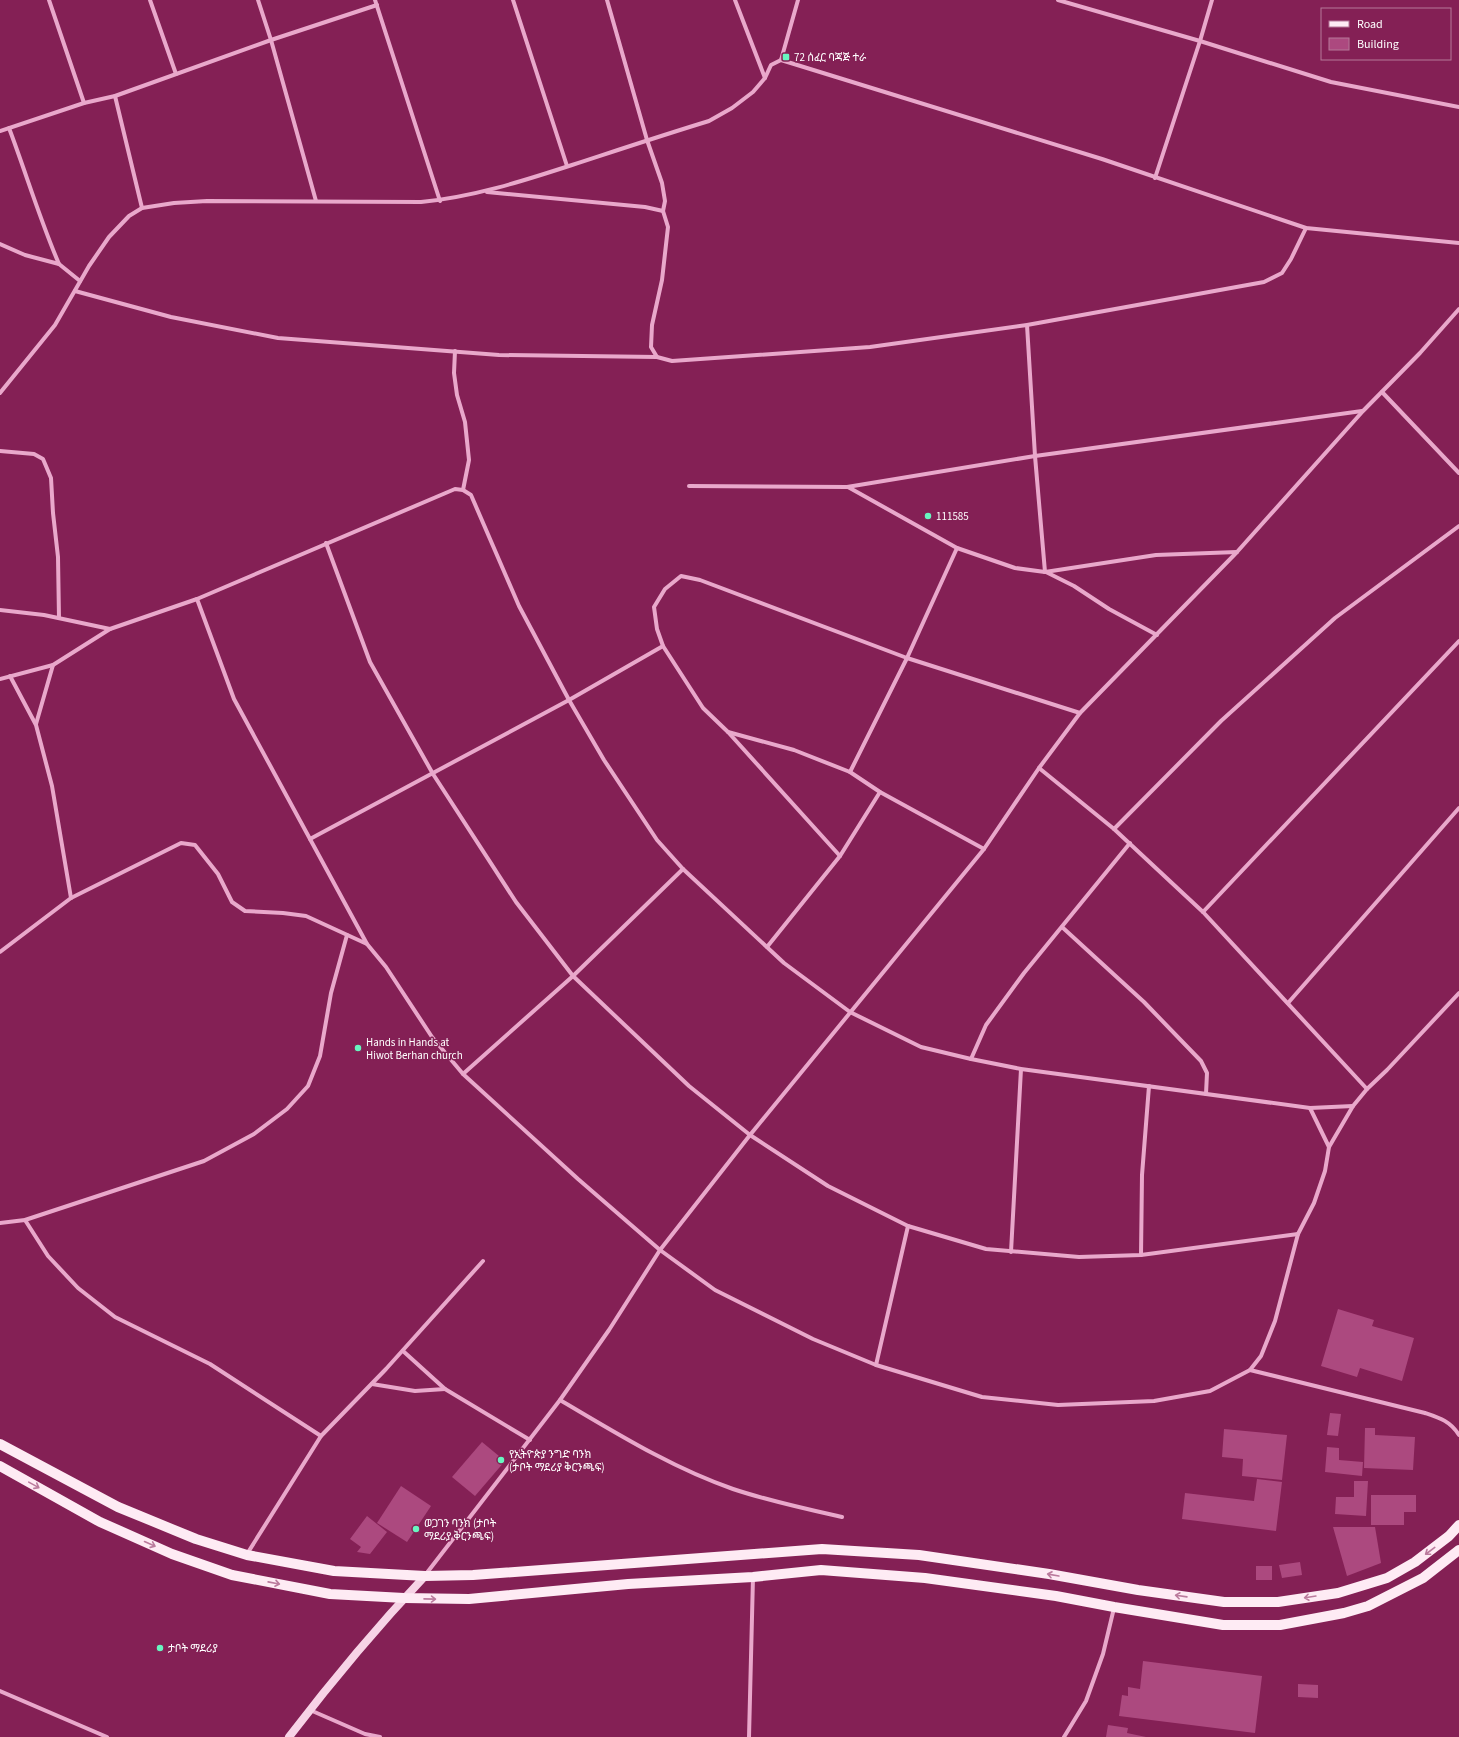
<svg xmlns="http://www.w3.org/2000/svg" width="1459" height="1737" font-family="'Source Sans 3','Noto Sans Ethiopic',sans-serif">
  <rect width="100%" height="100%" fill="#842055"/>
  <g fill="#ac497f">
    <polygon points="1338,1309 1374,1320 1372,1326 1414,1338 1402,1381 1360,1368 1357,1377 1321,1366"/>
    <polygon points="1330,1413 1341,1414 1338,1436 1327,1435"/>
    <polygon points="1365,1428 1375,1428 1375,1435 1415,1437 1413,1470 1364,1468"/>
    <polygon points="1224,1429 1287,1435 1282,1480 1242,1476 1243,1459 1222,1457"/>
    <polygon points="482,1442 505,1461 475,1496 452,1477"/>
    <polygon points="1327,1447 1339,1448 1339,1460 1363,1462 1362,1476 1325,1472"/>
    <polygon points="1257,1479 1282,1482 1276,1531 1182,1519 1185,1493 1254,1501"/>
    <polygon points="1354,1481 1368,1481 1366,1516 1335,1514 1336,1497 1354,1497"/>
    <polygon points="401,1486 431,1506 407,1542 377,1523"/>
    <polygon points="1371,1495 1416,1495 1416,1512 1404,1512 1404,1525 1371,1525"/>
    <polygon points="367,1516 387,1532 370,1554 357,1552 361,1547 350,1539"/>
    <polygon points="1333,1527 1375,1527 1381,1563 1347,1576"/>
    <polygon points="1300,1562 1302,1575 1282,1578 1279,1565"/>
    <rect x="1256" y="1566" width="16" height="14"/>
    <polygon points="1143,1661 1262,1676 1255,1733 1119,1716 1122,1695 1128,1696 1128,1687 1140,1689"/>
    <polygon points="1298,1684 1318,1685 1318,1698 1298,1697"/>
    <polygon points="1108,1725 1128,1728 1127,1733 1146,1737 1106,1737"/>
  </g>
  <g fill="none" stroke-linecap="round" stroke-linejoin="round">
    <g stroke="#e9a8cb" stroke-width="4">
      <polyline points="49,0 84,103"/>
      <polyline points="150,0 176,74"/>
      <polyline points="258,0 271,40 316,201"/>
      <polyline points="375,0 440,201"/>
      <polyline points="513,0 567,166"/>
      <polyline points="607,0 647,140 662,183 665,201 663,211 668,227 662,280 652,325 651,347 657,357"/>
      <polyline points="735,0 765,78"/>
      <polyline points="1058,0 1200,41 1331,82 1459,107"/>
      <polyline points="781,60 798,0"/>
      <polyline points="115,96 142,208"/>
      <path d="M9,128C26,173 40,220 59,264"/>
      <polyline points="0,131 84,103 115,96 271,40 377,5"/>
      <polyline points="1155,178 1200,41 1212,0"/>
      <polyline points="487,192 645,207 663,211"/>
      <polyline points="0,244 25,255 59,264 80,281"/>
      <polyline points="75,291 171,317 278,338 499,355 657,357 672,361 870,347 1027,325 1264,282 1282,273 1291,259 1306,228"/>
      <polyline points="1027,325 1035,456 1045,572"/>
      <polyline points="455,351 454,373 457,395 465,422 469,460 463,490"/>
      <polyline points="1382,392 1459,473"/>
      <path d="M0,393L55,325L89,266L109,237L129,216L142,208L174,203L207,201L421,202C473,197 523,181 572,165C618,150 663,135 709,121L732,108L753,92L765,78L771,65L781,60L1102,159L1306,228L1459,243"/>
      <polyline points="0,451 34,454 43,459 51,478 53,513 58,557 59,618"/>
      <polyline points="689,486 847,487 1035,456 1362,411"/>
      <polyline points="848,487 957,548 1015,568 1045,572 1156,555 1237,552"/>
      <polyline points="326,543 370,662 433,774 516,902 573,976 689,1086 750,1135 828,1186 908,1226 986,1249 1079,1257 1141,1255 1298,1234"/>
      <polyline points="1046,572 1074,586 1109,609 1157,635"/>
      <polyline points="197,599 234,699 367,944 386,967 432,1037 463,1074 578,1179 660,1250 715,1290 813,1339 876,1365 982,1397 1058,1405 1154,1401 1210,1391 1250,1370 1261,1356 1275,1321 1298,1234 1314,1203 1325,1171 1329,1147 1353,1106 1367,1089 1387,1070 1459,993"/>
      <polyline points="0,610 44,615 110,629"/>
      <polyline points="10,676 36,725 52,786 71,898"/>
      <polyline points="0,679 53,665 110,629 197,599 455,489 463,490 471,495 519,606 569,700 604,760 657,840 683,869 784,963 850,1012 921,1047 971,1059 1021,1069 1310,1108 1353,1106"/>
      <polyline points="36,724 53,665"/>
      <polyline points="728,732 794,750 850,772 880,792 984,849"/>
      <polyline points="1039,768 1114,829 1203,912 1367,1089"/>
      <polyline points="850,772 907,658 957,548"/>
      <polyline points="1114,829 1221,721 1335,618 1459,526"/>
      <polyline points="310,839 569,700 663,646"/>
      <polyline points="840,856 728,732 703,708 663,646 657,629 654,607 665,589 681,576 700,580 907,658 1080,713"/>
      <polyline points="1203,912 1459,641"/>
      <polyline points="1062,927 1144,1002 1201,1061 1207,1073 1206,1094"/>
      <polyline points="767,947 840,856 880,792"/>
      <polyline points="0,952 71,898 181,843 195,845 218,874 232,902 245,911 283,913 306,916 367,944"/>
      <polyline points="1288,1003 1459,808"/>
      <polyline points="971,1059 986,1025 1024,973 1130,843"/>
      <polyline points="463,1074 573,976 683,869"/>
      <polyline points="1310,1108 1329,1147"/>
      <polyline points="25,1220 48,1256 78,1288 115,1317 210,1364 321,1436"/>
      <polyline points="0,1223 25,1220 204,1161 254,1134 287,1109 308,1086 320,1056 331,993 347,935"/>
      <polyline points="1011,1252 1021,1069"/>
      <polyline points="1141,1255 1142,1175 1149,1086"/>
      <polyline points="403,1351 445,1389 530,1440"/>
      <polyline points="876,1365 908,1226"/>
      <path d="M1250,1370L1425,1413C1440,1418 1450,1421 1459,1435"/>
      <polyline points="372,1384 415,1391 445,1389"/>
      <path d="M560,1400C616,1433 672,1468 733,1489C769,1501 806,1509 842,1517"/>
      <polyline points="247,1554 321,1436 386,1369 483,1261"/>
      <polyline points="426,1574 560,1400 609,1330 660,1250 750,1135 984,849 1039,768 1080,713 1237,552 1363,411 1420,353 1459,309"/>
      <polyline points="0,1691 107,1737"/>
      <polyline points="310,1710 365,1734 380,1737"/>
      <polyline points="749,1737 753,1577"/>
      <polyline points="1064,1737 1086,1701 1103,1654 1114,1608"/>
    </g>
    <path stroke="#f7d3e6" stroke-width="8" d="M289,1737C331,1682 377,1627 425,1576"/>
    <g stroke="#feebf4" stroke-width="10">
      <polyline points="0,1444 118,1507 196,1539 247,1555 334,1571 425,1576 473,1575 822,1549 919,1555 1049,1574 1138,1590 1224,1602 1278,1602 1338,1593 1387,1578 1415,1562 1449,1536 1459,1525"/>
      <polyline points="0,1466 100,1522 172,1554 232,1575 330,1594 404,1598 469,1599 628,1584 753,1577 821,1570 925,1578 1056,1596 1114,1607 1223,1625 1280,1625 1344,1613 1368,1606 1423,1578 1459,1550"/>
    </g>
  </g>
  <defs><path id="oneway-shaft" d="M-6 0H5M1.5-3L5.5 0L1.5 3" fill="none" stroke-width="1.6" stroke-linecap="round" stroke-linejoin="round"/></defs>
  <g stroke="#bb7b9d">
    <use href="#oneway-shaft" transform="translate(34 1485) rotate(29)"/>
    <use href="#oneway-shaft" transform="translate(150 1544) rotate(24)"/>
    <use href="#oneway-shaft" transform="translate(1430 1551) rotate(143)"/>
    <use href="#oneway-shaft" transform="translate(1053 1575) rotate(-170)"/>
    <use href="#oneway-shaft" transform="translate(274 1583) rotate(11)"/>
    <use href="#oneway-shaft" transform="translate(1181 1596) rotate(-172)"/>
    <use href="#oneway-shaft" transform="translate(1310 1597) rotate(171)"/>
    <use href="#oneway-shaft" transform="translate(430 1599) rotate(1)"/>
  </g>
  <g fill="#68f6c0" stroke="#842055" stroke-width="1.5">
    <rect x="782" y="53" width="8" height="8" rx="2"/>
    <circle cx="928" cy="516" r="4"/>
    <circle cx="358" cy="1048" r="4"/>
    <circle cx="501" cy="1460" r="4"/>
    <circle cx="416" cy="1529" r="4"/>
    <circle cx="160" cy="1648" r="4"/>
  </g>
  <g text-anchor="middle" stroke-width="3" stroke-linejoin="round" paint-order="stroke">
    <g font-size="11" fill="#fff" stroke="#842055" text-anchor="start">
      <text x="794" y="61">72 ሰፈር ባጃጅ ተራ</text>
      <text x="936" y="520">111585</text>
      <text x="366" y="1046">Hands in Hands at<tspan x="366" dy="13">Hiwot Berhan church</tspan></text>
      <text x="509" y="1458">የኢትዮጵያ ንግድ ባንክ<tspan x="509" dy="13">(ታቦት ማደሪያ ቅርንጫፍ)</tspan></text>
      <text x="424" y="1527">ወጋገን ባንክ (ታቦት<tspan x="424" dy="13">ማደሪያ ቅርንጫፍ)</tspan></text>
      <text x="168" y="1652">ታቦት ማደሪያ</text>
    </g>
  </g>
  <rect x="1321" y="8" width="130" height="52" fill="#842055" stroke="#b57999"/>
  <rect x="1329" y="21" width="20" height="6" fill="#feebf4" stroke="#b57999"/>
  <text x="1357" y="28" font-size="12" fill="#ffffff">Road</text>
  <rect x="1329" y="38" width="20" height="12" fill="#ac497f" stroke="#b57999"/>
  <text x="1357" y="48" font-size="12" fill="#ffffff">Building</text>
</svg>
